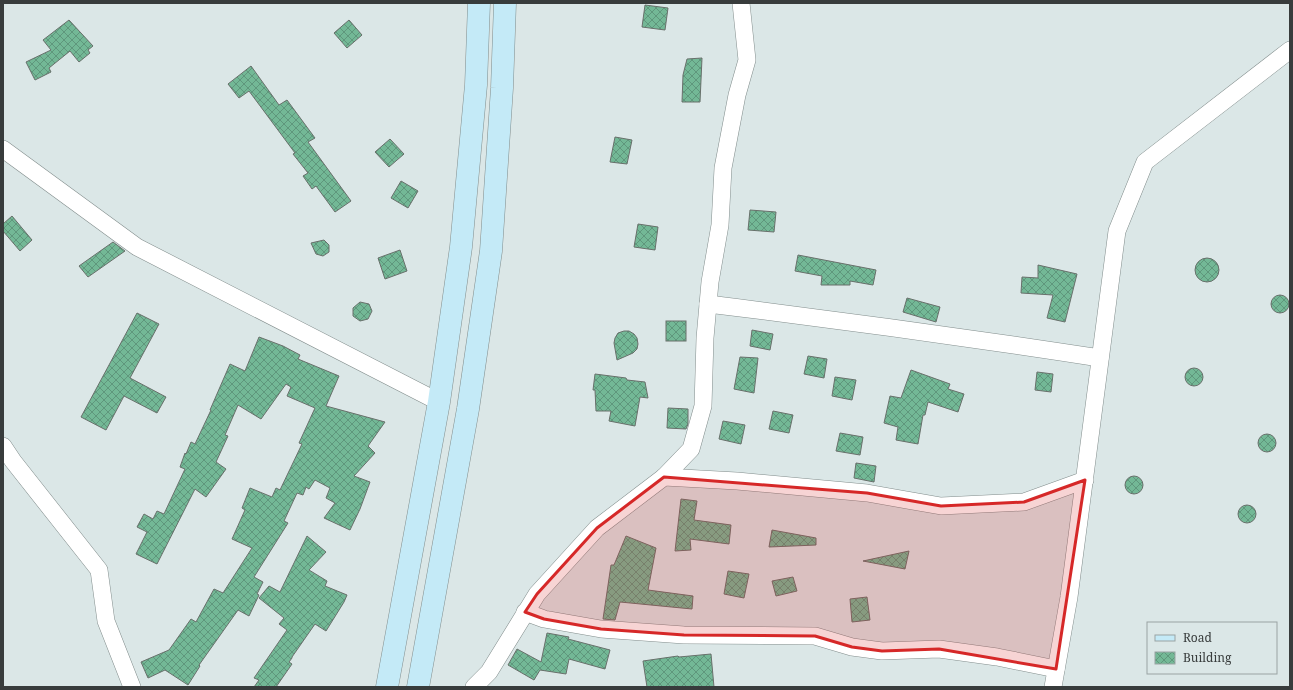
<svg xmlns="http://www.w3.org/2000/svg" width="1293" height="690" font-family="'Noto Serif',serif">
  <defs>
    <pattern id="building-cross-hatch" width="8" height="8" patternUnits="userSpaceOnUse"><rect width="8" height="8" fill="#73b896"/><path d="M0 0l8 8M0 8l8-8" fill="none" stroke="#5f977c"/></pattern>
  </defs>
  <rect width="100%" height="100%" fill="#dbe7e7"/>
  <g fill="url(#building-cross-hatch)" stroke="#68706b">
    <polygon points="645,5 668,8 665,30 642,27"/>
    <polygon points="69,20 93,46 88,50 90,53 79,62 70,51 49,68 51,72 35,80 26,62 51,50 43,40"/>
    <polygon points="349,20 362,35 347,48 334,33"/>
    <polygon points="702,58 700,102 682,102 683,75 687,59"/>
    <polygon points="251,66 279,105 287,100 315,138 308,142 351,201 335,212 316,186 312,189 303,176 308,173 293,154 295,153 249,91 239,98 228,84"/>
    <polygon points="615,137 632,140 627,164 610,162"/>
    <polygon points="390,139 404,154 389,167 375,152"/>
    <polygon points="401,181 418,191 408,208 391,198"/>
    <polygon points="750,210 776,212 774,232 748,230"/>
    <polygon points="12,216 32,240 20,251 3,231 3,224"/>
    <polygon points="638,224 658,227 655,250 634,247"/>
    <polygon points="324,240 329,245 329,252 323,256 316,254 311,243"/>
    <polygon points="113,242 125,251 88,277 79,266"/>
    <polygon points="400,250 407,271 385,279 378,258"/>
    <polygon points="798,255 876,270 873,285 850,281 850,285 821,285 822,276 795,271"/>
    <circle cx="1207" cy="270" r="12"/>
    <polygon points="1038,265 1077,274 1065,322 1047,318 1053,295 1021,293 1022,277 1038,278"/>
    <circle cx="1280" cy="304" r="9"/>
    <polygon points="907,298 940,307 936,322 903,312"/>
    <polygon points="360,302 369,304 372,311 368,319 360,321 353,316 353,308"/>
    <polygon points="137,313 159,324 130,378 166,397 157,413 124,396 106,430 81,417"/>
    <rect x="666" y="321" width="20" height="20"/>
    <polygon points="752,330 773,334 770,350 750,346"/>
    <polygon points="624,331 629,331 634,334 637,338 638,344 637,349 633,353 617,360 614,343 615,338 618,333"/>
    <polygon points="259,337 283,346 300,355 298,359 339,376 326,406 385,422 368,446 375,453 354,476 370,482 360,509 350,530 324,518 335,503 326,498 330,488 315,480 309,489 306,487 303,495 297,493 284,521 288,523 254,577 263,582 257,594 259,595 249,616 238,610 199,665 200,666 188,685 165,670 148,678 141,662 169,650 191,619 196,622 214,589 223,593 252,548 232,539 245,510 242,508 250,488 272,497 276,488 280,490 302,444 299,443 315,408 287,396 291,387 286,384 261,419 238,405 225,435 228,436 216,462 226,469 206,497 195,489 157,564 136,554 147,532 137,527 144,514 153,519 157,511 164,514 185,469 180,467 185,453 186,454 191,442 195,444 211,410 210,410 230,364 245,371"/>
    <polygon points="808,356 827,359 824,378 804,374"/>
    <polygon points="740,357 758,358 754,393 734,389"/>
    <circle cx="1194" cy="377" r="9"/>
    <polygon points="911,370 950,384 948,389 964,394 958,412 928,402 925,415 923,415 918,444 896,440 898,427 884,423 890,396 901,398"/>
    <polygon points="1037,372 1053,374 1051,392 1035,390"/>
    <polygon points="595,374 626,378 627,380 645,382 648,398 640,397 635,426 609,421 611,411 596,411 595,390 593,390"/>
    <polygon points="835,377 856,380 852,400 832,396"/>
    <polygon points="668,408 688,409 688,424 686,429 667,428"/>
    <polygon points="773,411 793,415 789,433 769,429"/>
    <polygon points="723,421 745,425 741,444 719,439"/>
    <polygon points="840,433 863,437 860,455 836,451"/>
    <circle cx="1267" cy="443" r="9"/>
    <polygon points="856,463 876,466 874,482 854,478"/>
    <circle cx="1134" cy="485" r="9"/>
    <polygon points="681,499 697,501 694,520 731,525 729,544 690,539 691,550 675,551"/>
    <circle cx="1247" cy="514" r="9"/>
    <polygon points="772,530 816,538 816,545 769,547"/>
    <polygon points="307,536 326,552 309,570 327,581 325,586 347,595 344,602 326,631 315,624 292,657 292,658 289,662 292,664 276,687 254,687 259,680 254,678 287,630 279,624 284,618 259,598 269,586 280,592"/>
    <polygon points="626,536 656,548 648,590 693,596 692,609 620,602 615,620 603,619 611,565 614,565"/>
    <polygon points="909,551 905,569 863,561"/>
    <polygon points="728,571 749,574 744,598 724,594"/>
    <polygon points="793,577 797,591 776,596 772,581"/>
    <polygon points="867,597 870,620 852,622 850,599"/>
    <polygon points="547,633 569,637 568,639 610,650 605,669 569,659 566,674 540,670 534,680 508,665 517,649 541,662"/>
    <polygon points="711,654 714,687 647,687 643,661 678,656 679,657"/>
  </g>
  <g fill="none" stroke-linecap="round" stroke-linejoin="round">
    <defs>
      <g id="minor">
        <polyline points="3,149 137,247 439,402"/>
        <path d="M708,304C839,320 970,338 1100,358"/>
        <polyline points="3,446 13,461 99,570 106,621 132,687"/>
        <polyline points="664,477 691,449 703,406 705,338 710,282 720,225 723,168 737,95 747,60 741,3"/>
        <polyline points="525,612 544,619 601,629 684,635 815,636 852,647 882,651 939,649 997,657 1056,669"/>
        <polyline points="474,687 489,672 537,594 597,528 664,477 737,481 867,493 941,506 1024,502 1085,480"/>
        <polyline points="1053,687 1069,597 1117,231 1145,162 1290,50"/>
      </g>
      <g id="secondary">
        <polyline points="387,687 439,402 461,247 476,85 479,3"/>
        <polyline points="418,687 468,409 491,251 502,88 505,3"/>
      </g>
    </defs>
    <use href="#minor" stroke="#828d8c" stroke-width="18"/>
    <use href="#secondary" stroke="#828d8c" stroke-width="23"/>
    <use href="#minor" stroke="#fff" stroke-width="17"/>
    <use href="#secondary" stroke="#c4eaf7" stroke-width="22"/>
  </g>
  <path fill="#d62828" fill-opacity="0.2" stroke="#d62828" stroke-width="3" stroke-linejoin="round" d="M664,477L867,493L941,506L1024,502L1085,480L1056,669L939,649L882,651L852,647L815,636L684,635L601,629L544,619L525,612L537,594L597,528Z"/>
  <rect width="1293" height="690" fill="none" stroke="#383c3c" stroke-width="8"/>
  <rect x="1147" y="622" width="130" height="52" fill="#dbe7e7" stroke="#9aa3a3"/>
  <rect x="1155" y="635" width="20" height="6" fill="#c4eaf7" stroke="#9aa3a3"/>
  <text x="1183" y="642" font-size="12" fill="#383c3c">Road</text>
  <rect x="1155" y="652" width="20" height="12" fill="url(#building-cross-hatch)" stroke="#9aa3a3"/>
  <text x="1183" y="662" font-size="12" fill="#383c3c">Building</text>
</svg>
